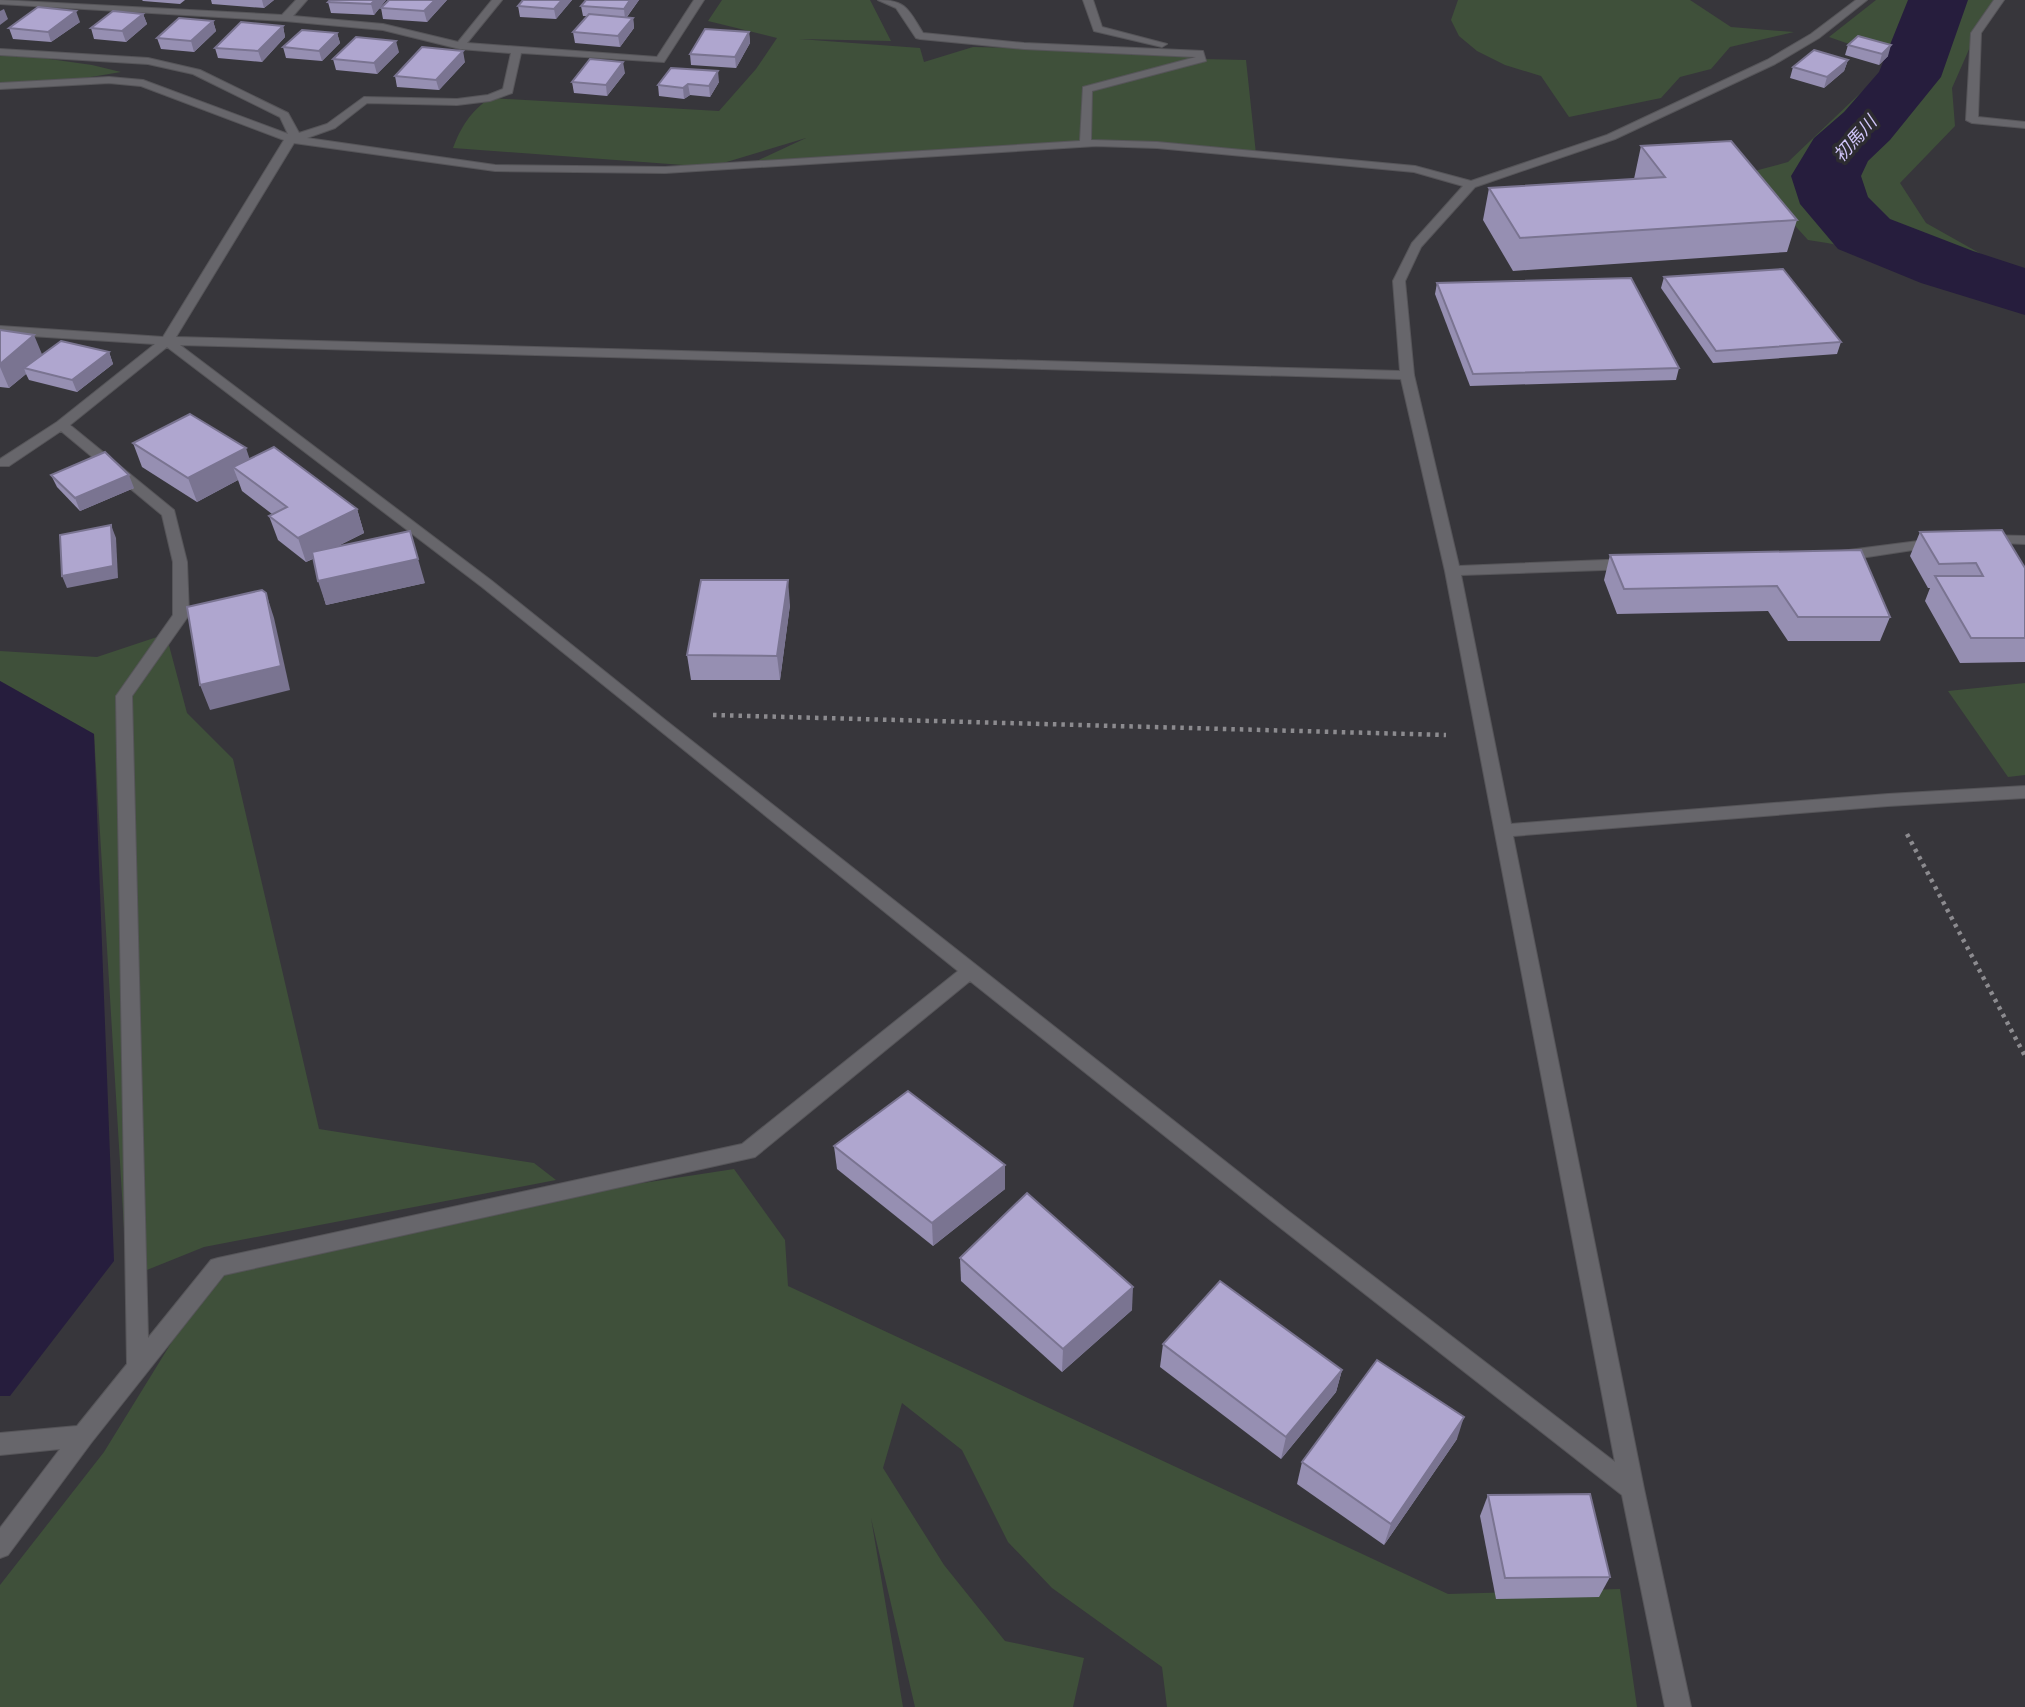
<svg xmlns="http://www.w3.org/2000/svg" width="2025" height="1707" font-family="Rubik,'Noto Sans JP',sans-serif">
  <rect width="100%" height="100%" fill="#37363b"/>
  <g fill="#3f503a">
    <path d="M722,0H870L891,41L799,39L920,48L924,62L973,47L1145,51L1202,59L1246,60L1256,154L1096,143L748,165L806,138L710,167L453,148C461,127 470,112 490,98L719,111L756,69L777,38L708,21Z"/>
    <polygon points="1458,0 1690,0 1731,27 1794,32 1730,47 1711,69 1680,77 1661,98 1569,117 1541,76 1505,65 1477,51 1459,36 1451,20"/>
    <path d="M1876,0H1999L1978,29L1952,88L1955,126L1900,183L1926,223L2006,268L2025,272V303C1953,279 1883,250 1808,240L1747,173L1788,162L1895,60L1829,37Z"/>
    <polygon points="0,52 92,65 121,72 61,82 0,84"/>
    <polygon points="166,634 187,713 233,759 319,1129 534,1163 556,1180 204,1247 127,1278 94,734 0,681 0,651 97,657"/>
    <polygon points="2025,683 2025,775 2008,777 1948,691"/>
    <polygon points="734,1169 785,1240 788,1286 1448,1594 1620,1589 1637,1707 1167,1707 1162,1667 1052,1588 1008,1542 962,1450 902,1403 883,1468 944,1565 1005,1641 1084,1658 1073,1707 915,1707 871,1518 903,1707 0,1707 0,1585 104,1452 218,1267 507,1204"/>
  </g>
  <polygon fill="#261d3d" points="0,681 94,734 114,1261 10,1396 0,1396"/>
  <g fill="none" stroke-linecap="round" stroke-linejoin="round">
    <polygon fill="#261d3d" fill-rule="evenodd" points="1908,0 1968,0 1941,77 1890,140 1868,161 1861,176 1868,197 1890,219 1973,251 2025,268 2025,315 1921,283 1838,249 1800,204 1791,176 1814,138 1844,112 1879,72"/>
    <defs>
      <g id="minor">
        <path d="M0,0L282,15L296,0H307L293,16L383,24L458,42L492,0H502L467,43L657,57L694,0H704L664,62L521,53L512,93L490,101L457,105L367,103L335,128L307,138L495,165L665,167L1080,141L1083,87L1196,57L1024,49L920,39L916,38L896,8L878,0C907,0 909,11 923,33L1024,43L1203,51L1206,61L1092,91L1091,140L1157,142L1415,166L1471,181L1607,135L1767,60L1811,34L1856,0H1867L1819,38L1775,64L1615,139L1475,187L1421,247L1405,281L1414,375L1459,566L1631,559L1638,564L1631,569L1461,575L1511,824L1888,794L2025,786V798L1888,806L1513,836L1644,1489L1691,1707H1665L1622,1495L1273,1222L970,981L755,1157L224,1275L91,1443L8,1555L0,1558V1528L60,1449L0,1455V1433L77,1426L127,1364L116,696L173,615V562L162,515L61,431L9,466H0V459L57,422L155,344L0,334V326L163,337L284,140L141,86L109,83L0,89V83L109,77L143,80L288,134L280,117L193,74L148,64L0,55V49L148,58L200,70L288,113L299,133L327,124L364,97L457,99L488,95L503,89L511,53L460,49L383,30L285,21L0,4ZM294,143L495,171L665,173L1096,146L1157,148L1414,172L1463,186L1412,243L1393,281L1400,371L176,337ZM180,345L1401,379L1445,571L1615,1462L1287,1210L664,719L492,581ZM167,347L482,587L958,971L742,1144L218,1258L211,1260L148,1338L132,696L189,615L187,562L174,510L70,425Z"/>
        <polygon points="1083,0 1093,0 1102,27 1167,44 1162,47 1094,31"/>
        <polygon points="1994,0 2004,0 1981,33 1978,117 2025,122 2025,128 1972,123 1966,120 1971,33"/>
        <polygon points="1983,535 2025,536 2025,544 1978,542 1976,539 1978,536"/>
        <polygon points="1934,539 1941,543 1939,546 1841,561 1834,556 1841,551"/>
      </g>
    </defs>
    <use href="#minor" stroke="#565559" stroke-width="2"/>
    <g stroke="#8c8b8f" stroke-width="4.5" stroke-dasharray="3.5 5" stroke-linecap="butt">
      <polyline points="713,715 1446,735"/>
      <polyline points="1907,834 2025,1056"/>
    </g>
    <use href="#minor" fill="#67666b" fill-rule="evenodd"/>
  </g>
  <g fill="#968fb2">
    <polygon points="142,0 185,0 180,4 143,1"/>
    <polygon points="211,0 274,0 264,8 212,4"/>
    <polygon points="330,0 386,0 374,15 331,13 328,2"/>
    <polygon points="447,0 427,22 383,19 381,8"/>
    <polygon points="523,0 572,0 556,19 520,17 518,6"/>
    <polygon points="586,0 639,0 627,17 633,18 634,28 620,47 575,43 573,32 587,16 583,16 581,6"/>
    <polygon points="143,14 147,24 126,42 94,39 91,28"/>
    <polygon points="213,21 216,31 194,52 161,49 157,38"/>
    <polygon points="80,22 51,42 13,39 9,28"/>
    <polygon points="283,26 285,37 262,62 218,58 215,48"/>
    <polygon points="749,32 750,43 736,68 691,65 690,54"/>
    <polygon points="337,33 340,43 322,61 286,58 283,47"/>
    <polygon points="1858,36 1888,56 1879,65 1845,55 1848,45"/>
    <polygon points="399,52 377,74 336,70 333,59"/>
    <polygon points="1848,60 1844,71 1824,88 1790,78 1793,67"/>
    <polygon points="465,62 439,90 397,87 395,76"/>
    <polygon points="625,73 607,96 574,93 572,82"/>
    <polygon points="719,82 710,97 690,95 684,99 659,96 658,85"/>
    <polygon points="1641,146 1797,220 1787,252 1513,271 1483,220 1489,188 1634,179"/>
    <polygon points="1664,277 1841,342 1837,354 1713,363 1661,288"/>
    <polygon points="1437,283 1679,368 1676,380 1470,386 1435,294"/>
    <polygon points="0,330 42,355 109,352 113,364 77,392 29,380 26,374 9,388 0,387"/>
    <polygon points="133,443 250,459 357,509 364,533 338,546 425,583 326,605 313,559 306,562 278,540 269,516 272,514 242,491 238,480 197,502 142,467"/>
    <polygon points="51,475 134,488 80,511 57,487"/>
    <polygon points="1920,532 2025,568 2025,662 1960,663 1925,601 1930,588 1928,588 1910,556"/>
    <polygon points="1861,550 1890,617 1880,641 1788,641 1768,611 1617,614 1604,580 1610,555"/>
    <polygon points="790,605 780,680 691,680 687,655"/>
    <polygon points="834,1146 1005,1189 933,1246 837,1169"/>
    <polygon points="960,1258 1132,1310 1062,1372 961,1281"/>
    <polygon points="1163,1344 1342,1370 1336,1392 1281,1459 1160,1367"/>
    <polygon points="1457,1439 1384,1545 1297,1484 1302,1462"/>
    <polygon points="1488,1495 1610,1577 1599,1597 1496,1599 1480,1516"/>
  </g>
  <g fill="#7a7491">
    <polygon points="262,0 274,0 264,8"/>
    <polygon points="375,0 386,0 374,15 371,4"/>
    <polygon points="435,0 447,0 427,22 424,11"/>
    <polygon points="562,0 572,0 556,19 554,9"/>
    <polygon points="630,0 639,0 625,19 624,9"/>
    <polygon points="4,9 8,19 0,25 0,11"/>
    <polygon points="76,11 80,22 51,42 48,32"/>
    <polygon points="143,14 147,24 126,42 122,31"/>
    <polygon points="633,18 634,28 620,47 618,36"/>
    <polygon points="213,21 216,31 194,52 191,41"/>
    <polygon points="283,26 285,37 262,62 258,51"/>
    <polygon points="749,32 750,43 736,68 735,57"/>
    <polygon points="337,33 340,43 322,61 319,51"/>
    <polygon points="396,41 399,52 377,74 374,63"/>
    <polygon points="1891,45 1888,56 1879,65 1882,54"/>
    <polygon points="463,51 465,62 439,90 436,80"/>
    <polygon points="1848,60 1844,71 1824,88 1827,77"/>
    <polygon points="623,62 625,73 607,96 606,85"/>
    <polygon points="718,71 719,82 710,97 709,86"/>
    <polygon points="688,84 690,95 684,99 683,88"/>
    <polygon points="34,335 44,359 24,368 26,374 9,388 0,367 0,364"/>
    <polygon points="109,352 113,364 77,392 72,380"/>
    <polygon points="246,448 254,472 233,467 238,480 197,502 188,478"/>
    <polygon points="129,475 134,488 80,511 75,498"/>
    <polygon points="357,509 364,533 306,562 298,538"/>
    <polygon points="111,525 116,538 118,578 67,588 62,576"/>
    <polygon points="410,531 425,583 326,605 318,581"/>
    <polygon points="788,580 790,605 780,680 777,656"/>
    <polygon points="266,593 274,618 290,690 210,710 200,685"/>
    <polygon points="1005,1165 1005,1189 933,1246 932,1223"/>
    <polygon points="1133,1287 1132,1310 1062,1372 1063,1349"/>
    <polygon points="1342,1370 1336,1392 1281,1459 1286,1437"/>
    <polygon points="1464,1417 1457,1439 1384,1545 1391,1524"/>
  </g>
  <g fill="#afa6cf" stroke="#7a7491" stroke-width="2">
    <polygon points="330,0 375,0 371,4 328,2"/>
    <polygon points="389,0 435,0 424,11 381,8"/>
    <polygon points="523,0 562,0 554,9 518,6"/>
    <polygon points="586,0 630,0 624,9 581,6"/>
    <polygon points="38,7 76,11 48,32 9,28"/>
    <polygon points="113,11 143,14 122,31 91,28"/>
    <polygon points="589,14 633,18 618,36 573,32"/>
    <polygon points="179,18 213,21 191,41 157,38"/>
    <polygon points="241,22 283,26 258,51 215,48"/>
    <polygon points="705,29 749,32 735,57 690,54"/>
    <polygon points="302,30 337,33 319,51 283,47"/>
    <polygon points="1858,36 1891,45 1882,54 1848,45"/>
    <polygon points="356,37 396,41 374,63 333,59"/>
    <polygon points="422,47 463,51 436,80 395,76"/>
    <polygon points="1814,50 1848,60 1827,77 1793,67"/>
    <polygon points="590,59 623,62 606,85 572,82"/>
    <polygon points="671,68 718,71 709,86 688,84 683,88 658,85"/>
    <polygon points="1731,141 1797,220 1520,238 1489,188 1665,177 1641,146"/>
    <polygon points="1783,269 1841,342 1716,351 1664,277"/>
    <polygon points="1631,278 1679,368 1473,374 1437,283"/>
    <polygon points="0,330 34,335 0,364"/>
    <polygon points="61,341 109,352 72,380 24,368"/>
    <polygon points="190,414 246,448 188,478 133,443"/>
    <polygon points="274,447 357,509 298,538 269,516 287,507 233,467"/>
    <polygon points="105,452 129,475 75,498 51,475"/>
    <polygon points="111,525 113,566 62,576 60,535"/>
    <polygon points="2002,530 2025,568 2025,638 1971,638 1935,576 1983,576 1976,563 1939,564 1920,532"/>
    <polygon points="410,531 418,559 318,581 312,552"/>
    <polygon points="1861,550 1890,617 1798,617 1777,586 1624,589 1610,555"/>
    <polygon points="701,580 788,580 777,656 687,655"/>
    <polygon points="262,590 266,593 281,666 200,685 187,607"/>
    <polygon points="908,1091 1005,1165 932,1223 834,1146"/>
    <polygon points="1027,1193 1133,1287 1063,1349 960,1258"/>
    <polygon points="1220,1281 1342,1370 1286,1437 1163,1344"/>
    <polygon points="1377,1360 1464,1417 1391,1524 1302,1462"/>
    <polygon points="1590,1494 1610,1577 1505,1578 1488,1495"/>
  </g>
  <g text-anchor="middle" stroke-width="7" stroke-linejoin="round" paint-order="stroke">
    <g font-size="18" font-style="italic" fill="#d0c5f8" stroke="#2d2c31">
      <text transform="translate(1855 139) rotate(-48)" y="6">初馬川</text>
    </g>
  </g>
</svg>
